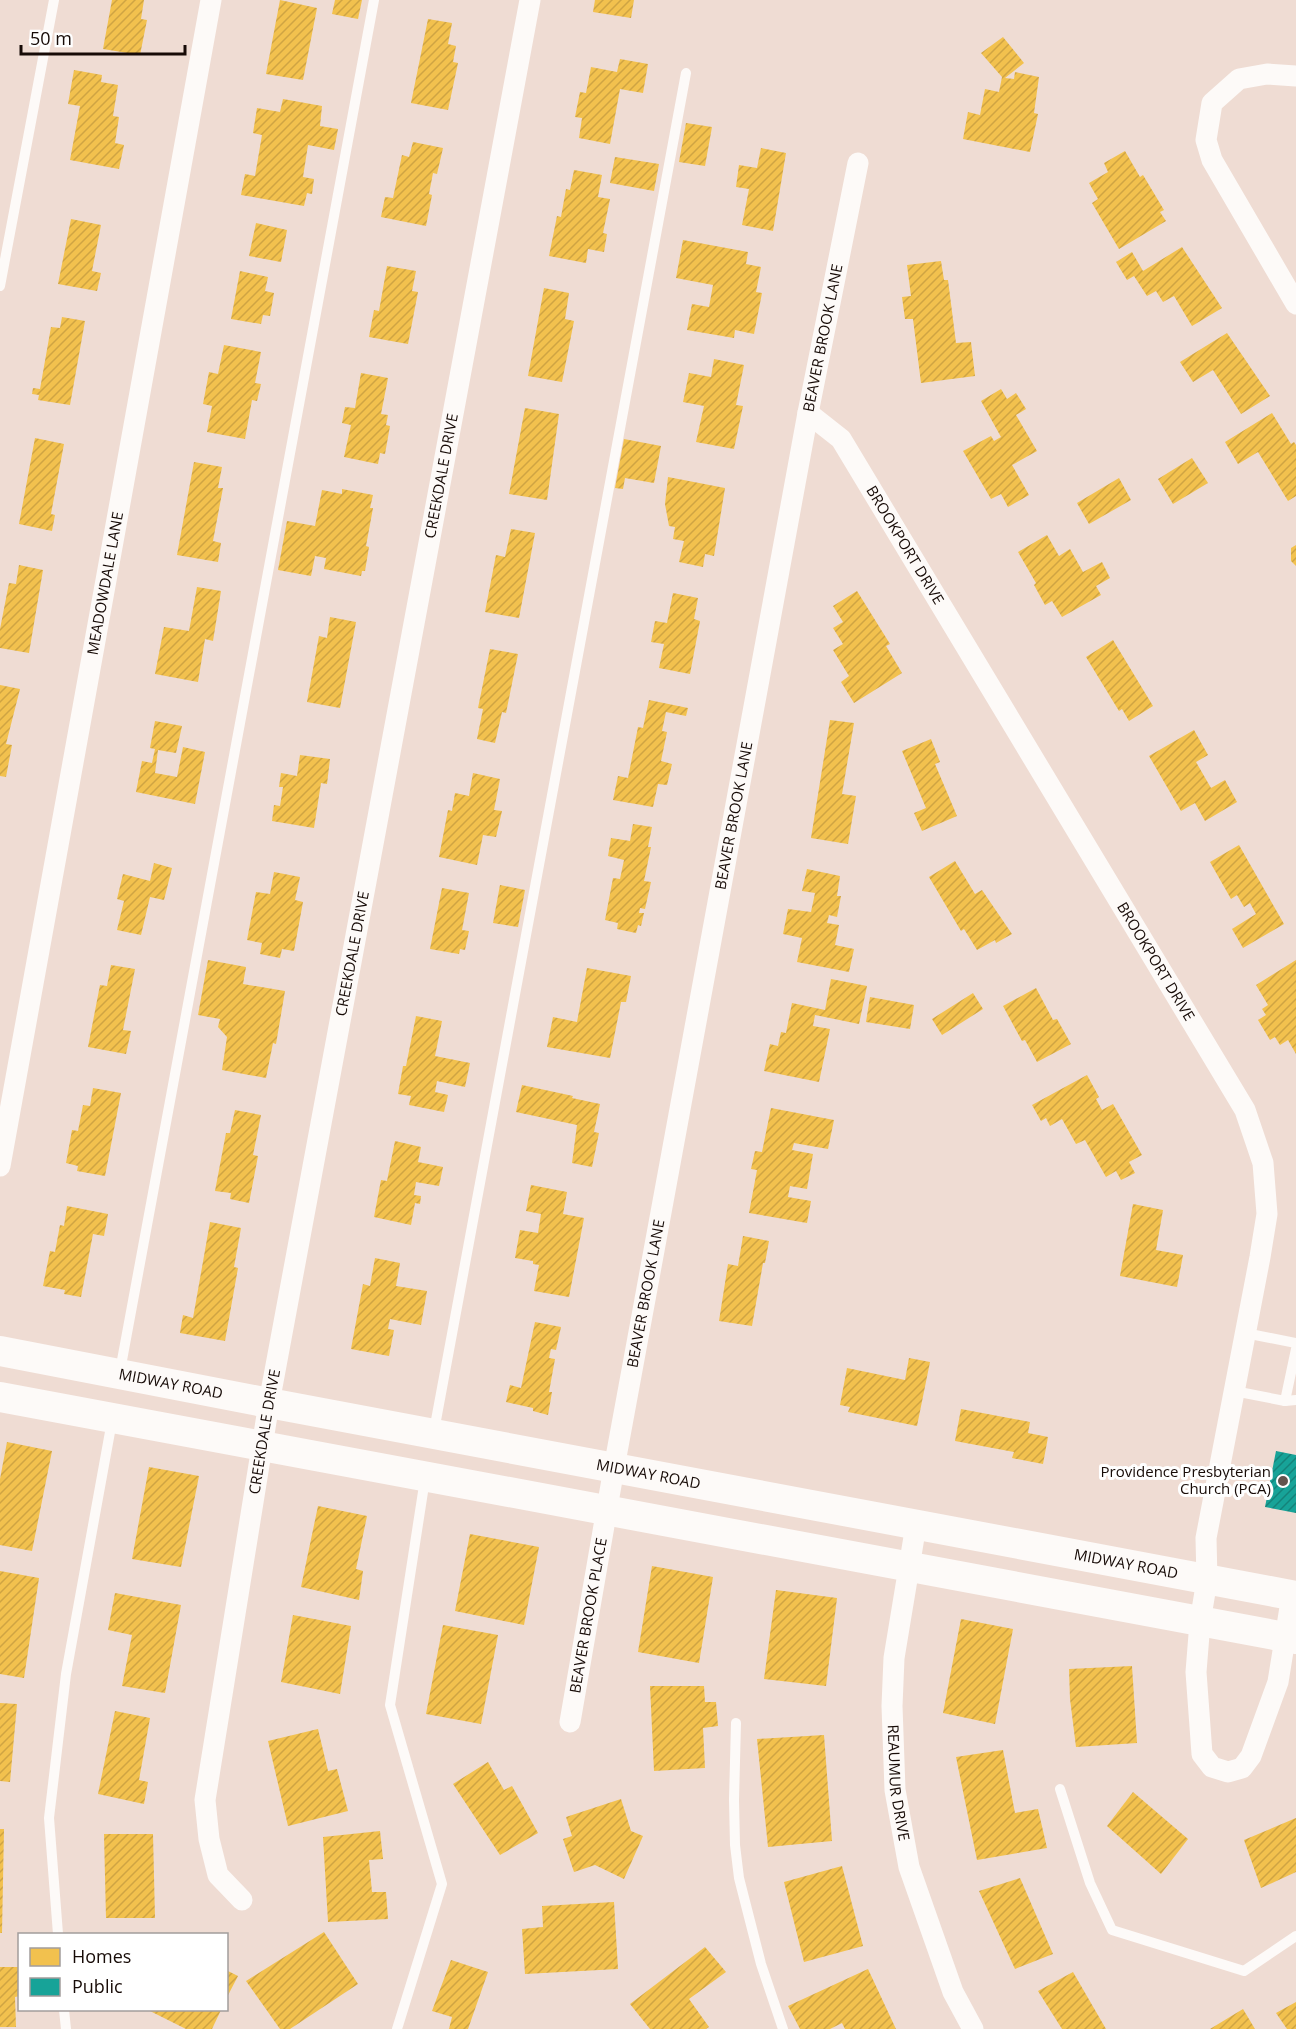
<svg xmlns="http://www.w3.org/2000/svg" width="1296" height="2029" font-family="'Open Sans',sans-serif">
  <defs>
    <pattern id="homes-hatch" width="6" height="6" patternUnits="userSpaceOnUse" patternTransform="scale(1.5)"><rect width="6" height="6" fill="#f2c14e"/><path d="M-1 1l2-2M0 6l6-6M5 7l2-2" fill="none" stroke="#cfa443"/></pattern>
    <pattern id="public-hatch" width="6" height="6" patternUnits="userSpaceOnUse" patternTransform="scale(1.5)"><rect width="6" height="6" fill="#17a398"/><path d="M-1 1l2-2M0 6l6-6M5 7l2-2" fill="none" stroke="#14837a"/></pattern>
  </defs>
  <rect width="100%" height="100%" fill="#efdcd3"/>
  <g fill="url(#homes-hatch)">
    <polygon points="112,0 144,0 141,19 147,20 140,55 103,49"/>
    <polygon points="280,0 317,8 303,80 266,74"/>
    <polygon points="335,0 362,0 358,19 332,14"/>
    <polygon points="595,0 634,0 631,18 593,12"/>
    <polygon points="428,19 452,23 448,44 456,46 453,62 458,63 448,110 411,103"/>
    <polygon points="1003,37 1024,63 1005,78 1014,79 1015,72 1039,77 1034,113 1038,114 1030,152 963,139 968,112 980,115 985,89 999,92 1002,77 981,53"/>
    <polygon points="620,59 648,64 643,93 620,89 610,144 579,138 582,118 575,117 580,92 586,93 591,67 617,72"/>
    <polygon points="74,70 102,75 101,82 118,85 113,116 119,117 115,143 124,145 119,169 70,160 80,106 68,104"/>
    <polygon points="283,99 322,106 320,126 338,129 334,150 308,145 303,177 314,179 312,194 307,193 304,206 241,195 245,174 255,176 262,135 253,133 257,108 280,112"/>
    <polygon points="686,123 712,127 705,166 679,162"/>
    <polygon points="413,142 443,148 437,174 433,173 429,194 432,195 426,226 381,217 385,197 393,198 402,155 409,157"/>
    <polygon points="761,148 786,153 773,231 742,225 749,189 736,187 739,165 757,168"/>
    <polygon points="1125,151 1140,177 1143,175 1164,210 1160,212 1166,221 1119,249 1092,203 1098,199 1089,183 1108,172 1104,163"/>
    <polygon points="615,157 659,164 654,191 610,183"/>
    <polygon points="574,170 602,175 598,197 610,199 603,233 607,234 604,252 588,249 586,263 549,256 557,216 561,217 566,189 570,190"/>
    <polygon points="71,219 101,225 92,271 101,273 97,291 58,284"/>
    <polygon points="256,223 287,230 281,262 249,256"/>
    <polygon points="683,240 748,252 746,264 761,267 756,292 762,293 754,334 735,330 734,338 687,330 692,304 709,307 713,285 676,278"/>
    <polygon points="1182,247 1222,308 1192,326 1174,296 1163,302 1156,291 1147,296 1134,276 1127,280 1116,262 1132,252 1143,271"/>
    <polygon points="941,261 944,280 948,280 956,343 971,342 975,376 921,383 913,319 905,319 902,297 911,296 907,265"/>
    <polygon points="387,266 416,271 412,291 418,292 408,344 369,337 374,310 379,311"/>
    <polygon points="240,271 268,277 265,291 274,293 270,316 263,315 261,324 231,319"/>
    <polygon points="544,288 569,293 565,319 574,321 562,382 528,376"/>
    <polygon points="62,317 85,321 70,405 38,400 39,395 32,394 33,388 40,389 51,327 60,328"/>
    <polygon points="1227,333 1270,396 1241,414 1213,370 1193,382 1180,362"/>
    <polygon points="224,345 261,352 255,383 261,384 257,401 252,400 245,439 207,432 212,406 203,404 209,372 218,374"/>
    <polygon points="714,359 744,365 736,405 743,406 734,449 696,442 704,406 683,402 689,373 711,377"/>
    <polygon points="361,373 388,378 381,414 388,415 386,425 390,426 385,454 380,453 378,464 344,457 351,425 342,423 345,407 355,408"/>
    <polygon points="1001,389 1007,399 1016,393 1026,409 1016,415 1037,451 1012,465 1029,495 1008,507 1001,494 991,499 963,451 991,436 994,441 1001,437 981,401"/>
    <polygon points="525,408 559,414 547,500 509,494"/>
    <polygon points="1272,413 1291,444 1294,442 1296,445 1296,496 1288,501 1258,452 1238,464 1225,442"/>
    <polygon points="35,438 64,444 51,514 55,515 52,531 19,524"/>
    <polygon points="624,439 661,446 654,483 625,478 623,489 615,488"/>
    <polygon points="1192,458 1208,483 1173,504 1158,479"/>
    <polygon points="194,462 222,467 218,488 223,488 213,541 221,543 218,562 177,555"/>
    <polygon points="668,477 725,488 714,556 705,554 703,567 679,562 684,541 673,539 675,527 669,526 665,504"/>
    <polygon points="1119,478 1131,500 1089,524 1077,503"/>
    <polygon points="342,489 373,495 370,508 373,508 366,546 369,547 365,571 362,571 361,576 324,569 326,558 315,556 311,576 278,570 287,521 315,526 322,490 342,494"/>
    <polygon points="511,529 535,533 519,618 485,612 496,555 505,557"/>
    <polygon points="1047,535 1059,556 1070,549 1083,572 1102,562 1110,578 1096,586 1101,595 1062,617 1052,601 1045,605 1034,585 1036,583 1018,552"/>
    <polygon points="1296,545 1296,566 1291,561 1291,548"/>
    <polygon points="19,565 43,570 29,653 0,648 0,629 9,583 16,584"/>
    <polygon points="197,587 221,591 213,641 205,639 198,682 155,674 164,627 189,631"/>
    <polygon points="857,591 890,644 886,646 902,673 854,703 841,682 849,676 833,650 843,644 833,628 843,622 833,606"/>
    <polygon points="673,593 698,598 694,619 700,621 690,674 659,668 664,644 651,642 655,621 667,623"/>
    <polygon points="330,617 356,622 340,708 307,702 319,636 327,638"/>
    <polygon points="1113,640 1153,706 1129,721 1122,709 1119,711 1086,657"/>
    <polygon points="490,649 518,654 506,713 502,712 495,743 477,739 483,709 478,708"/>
    <polygon points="0,685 20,689 6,744 12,745 6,777 0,776"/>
    <polygon points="649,700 688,708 686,716 666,712 662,731 667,732 661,761 672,764 667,785 658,784 653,807 613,800 618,776 628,778 638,727 643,728"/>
    <polygon points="830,720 854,723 842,794 856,796 848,844 811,838"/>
    <polygon points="155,721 182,726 176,753 158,750 155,773 177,777 183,747 205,752 195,804 136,792 142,761 152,763 155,749 150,748"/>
    <polygon points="1194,730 1208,755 1196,762 1211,788 1225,780 1237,802 1205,821 1195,803 1181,811 1149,756"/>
    <polygon points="931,739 940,762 935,764 957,816 922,831 914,813 926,808 902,751"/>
    <polygon points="300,755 330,759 327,784 321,783 314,828 272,821 274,805 280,806 283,787 279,787 281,773 297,776"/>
    <polygon points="473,773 500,779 494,810 502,811 496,837 483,835 477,865 439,857 448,810 452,811 455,793 469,796"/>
    <polygon points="633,824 652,827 648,847 651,847 644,881 651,882 645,909 640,908 639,913 644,913 641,926 638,925 636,933 617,929 618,923 605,920 613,878 620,879 624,860 608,856 611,838 630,841"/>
    <polygon points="1239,845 1284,924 1243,948 1232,929 1256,914 1250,903 1244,907 1237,895 1231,899 1210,862"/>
    <polygon points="955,861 975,894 982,890 1012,934 996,943 995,940 977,950 964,929 961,931 929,877"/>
    <polygon points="154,863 172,868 164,900 150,897 141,935 117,930 124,901 117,899 123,874 150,881"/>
    <polygon points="807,869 840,876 837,896 841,896 837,917 829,915 827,923 839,925 835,945 854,949 849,972 797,962 802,938 783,934 788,909 811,912 815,893 802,891"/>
    <polygon points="274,872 300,877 295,900 303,902 294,951 282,949 280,958 260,954 262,943 247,940 256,892 270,894"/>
    <polygon points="500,885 525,890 518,927 493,923"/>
    <polygon points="442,888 469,893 462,930 469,931 465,950 460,949 459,954 430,949"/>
    <polygon points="208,960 246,967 243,984 285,991 276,1044 273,1043 266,1078 222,1070 227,1037 218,1027 220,1019 198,1015"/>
    <polygon points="1296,960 1296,1054 1288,1040 1280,1045 1275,1037 1270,1040 1258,1020 1266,1015 1262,1009 1268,1005 1256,985"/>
    <polygon points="111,965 135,969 123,1030 131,1031 126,1054 88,1047 100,985 107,986"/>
    <polygon points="587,968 631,976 626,1002 621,1002 610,1058 547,1047 553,1017 577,1022"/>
    <polygon points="831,979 867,986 859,1024 815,1015 813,1026 830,1029 819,1082 764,1071 770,1044 778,1046 781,1032 786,1033 792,1003 825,1010"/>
    <polygon points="1036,988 1053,1020 1057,1019 1071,1044 1037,1062 1025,1040 1022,1041 1003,1006"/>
    <polygon points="973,993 983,1009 942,1035 932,1019"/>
    <polygon points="870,997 914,1005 910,1029 866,1022"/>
    <polygon points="416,1016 442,1021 435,1056 470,1063 465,1087 437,1081 435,1092 448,1095 444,1112 409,1105 411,1096 398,1094 403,1066 406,1066"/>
    <polygon points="1087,1075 1099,1097 1096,1099 1102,1110 1113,1104 1142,1155 1129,1162 1135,1173 1121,1180 1116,1171 1106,1177 1085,1140 1076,1144 1062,1119 1050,1126 1046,1118 1041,1121 1032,1105"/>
    <polygon points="522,1085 573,1096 572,1098 600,1104 594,1132 599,1133 592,1167 572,1163 577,1125 516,1112"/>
    <polygon points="93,1088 121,1093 105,1176 77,1171 78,1166 66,1163 72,1130 78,1131 83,1105 90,1106"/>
    <polygon points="771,1108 834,1120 828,1149 794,1143 792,1150 813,1154 807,1189 790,1186 788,1197 811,1201 807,1223 749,1213 757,1170 751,1169 755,1151 762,1152"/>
    <polygon points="235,1110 261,1115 253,1155 258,1156 249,1203 230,1199 231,1193 215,1191 226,1133 230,1133"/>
    <polygon points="395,1141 421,1147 418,1162 443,1167 439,1186 416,1182 414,1195 421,1196 420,1204 415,1203 411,1225 374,1217 381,1180 387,1181"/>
    <polygon points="531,1185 567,1192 563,1214 584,1218 569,1297 534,1291 539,1265 533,1264 533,1261 515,1258 520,1230 538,1233 541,1214 526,1211"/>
    <polygon points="1133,1204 1163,1210 1156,1250 1183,1255 1177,1287 1120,1276"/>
    <polygon points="67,1206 108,1214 104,1236 93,1234 81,1297 64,1294 65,1290 43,1286 50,1251 55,1252 60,1225 64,1226"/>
    <polygon points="210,1222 241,1228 234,1267 238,1268 225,1341 180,1333 183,1315 193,1318"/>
    <polygon points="743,1236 769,1241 765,1263 763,1263 752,1326 719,1321 728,1264 738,1266"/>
    <polygon points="375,1258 400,1263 396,1286 427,1291 421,1325 390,1319 388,1329 394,1330 389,1356 351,1349 363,1284 370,1286"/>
    <polygon points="535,1322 561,1327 556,1350 551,1349 549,1358 555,1359 549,1392 552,1392 548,1415 533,1411 533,1408 506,1402 510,1385 521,1388"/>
    <polygon points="909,1358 930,1362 917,1426 848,1412 850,1407 840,1405 847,1368 905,1380"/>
    <polygon points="961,1409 1030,1422 1028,1433 1048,1437 1043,1464 1012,1458 1014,1452 955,1441"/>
    <polygon points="7,1442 52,1451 32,1551 0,1545 0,1479"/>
    <polygon points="149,1467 199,1476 181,1567 132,1559"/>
    <polygon points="318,1506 367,1516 356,1569 363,1571 359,1600 301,1587"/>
    <polygon points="470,1534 539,1547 524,1625 455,1611"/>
    <polygon points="652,1566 713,1577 699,1663 638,1652"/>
    <polygon points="0,1571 39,1578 24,1678 0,1674"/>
    <polygon points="776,1590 837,1598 826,1686 764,1679"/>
    <polygon points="115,1593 181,1605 165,1693 122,1686 132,1635 108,1630"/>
    <polygon points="293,1615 351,1626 340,1694 281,1682"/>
    <polygon points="961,1619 1013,1629 995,1724 943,1713"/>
    <polygon points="443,1625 498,1635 481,1724 426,1714"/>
    <polygon points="1132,1666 1137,1743 1076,1747 1070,1699 1069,1669"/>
    <polygon points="650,1686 704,1686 705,1702 716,1702 718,1726 703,1728 705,1768 654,1771"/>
    <polygon points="0,1703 17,1704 10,1782 0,1781"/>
    <polygon points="115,1711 150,1718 139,1780 148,1782 144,1804 98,1794"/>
    <polygon points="318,1729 328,1771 337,1769 348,1811 288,1826 268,1741"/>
    <polygon points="824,1735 832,1841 768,1847 757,1739"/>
    <polygon points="1003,1750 1015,1813 1038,1809 1047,1848 977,1860 956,1757"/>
    <polygon points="488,1762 504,1790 512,1786 538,1833 500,1855 453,1784"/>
    <polygon points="1133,1792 1188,1839 1161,1874 1107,1826"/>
    <polygon points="621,1799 631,1831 643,1836 624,1879 595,1865 574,1872 563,1839 572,1836 566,1817"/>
    <polygon points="1296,1818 1296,1872 1261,1888 1244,1840"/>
    <polygon points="0,1829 4,1829 2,1933 0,1933"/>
    <polygon points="380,1831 383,1859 369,1860 372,1892 386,1892 388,1919 328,1922 323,1837"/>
    <polygon points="104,1834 153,1834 155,1918 106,1918"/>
    <polygon points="842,1866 863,1946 804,1962 784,1882"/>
    <polygon points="1020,1878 1053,1954 1015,1969 979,1891"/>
    <polygon points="614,1902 618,1969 525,1974 522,1929 543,1927 542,1906"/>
    <polygon points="324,1932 358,1984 290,2029 280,2029 246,1981"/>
    <polygon points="705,1947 726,1972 689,1999 709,2027 706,2029 650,2029 630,2004"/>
    <polygon points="451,1960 488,1972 468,2029 449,2029 452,2017 432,2011"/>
    <polygon points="0,1967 20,1967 20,1996 15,1997 16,2027 0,2027"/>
    <polygon points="868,1969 896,2029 845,2029 842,2023 830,2029 800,2029 788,2006"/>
    <polygon points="226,1970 238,1976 226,1999"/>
    <polygon points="1073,1972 1106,2029 1062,2029 1038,1991"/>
    <polygon points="1296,2002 1296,2029 1287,2029 1276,2013"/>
    <polygon points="1243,2009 1255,2029 1210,2029"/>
    <polygon points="148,2010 221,2010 212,2029 186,2029"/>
  </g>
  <polygon fill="url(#public-hatch)" points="1276,1451 1296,1455 1296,1513 1265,1507"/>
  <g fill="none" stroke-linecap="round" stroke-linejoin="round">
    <g stroke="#fdfaf8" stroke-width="10">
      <polyline points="0,286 54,0"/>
      <polyline points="1245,1333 1296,1343"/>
      <polyline points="120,1371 374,0"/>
      <polyline points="1234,1391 1285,1401 1296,1400"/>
      <polyline points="1285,1401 1296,1349"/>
      <polyline points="434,1431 686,73"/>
      <polyline points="736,1723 734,1800 735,1845 739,1878 761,1964 783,2029"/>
      <polyline points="1060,1789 1090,1883 1112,1930 1244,1971 1296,1936"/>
      <polyline points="58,1934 49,1818 66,1674 112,1421"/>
      <polyline points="64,2010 66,2029"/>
      <polyline points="397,2029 442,1884 390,1705 425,1479"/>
    </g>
    <g stroke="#fdfaf8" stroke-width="21">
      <polyline points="1296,76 1267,74 1239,79 1212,103 1206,140 1212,160 1296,304"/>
      <path id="s1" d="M808,413L841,439L1245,1110L1263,1163L1267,1214L1260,1257L1206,1538L1207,1580L1200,1622L1196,1672L1202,1754L1212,1767L1228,1772L1242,1768L1251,1756L1278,1682L1292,1595"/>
      <path id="s2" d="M0,1166L211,0"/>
      <path id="s3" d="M916,1525L894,1658L892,1706L895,1790L909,1867L953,1992L973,2029"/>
      <path id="s4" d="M570,1722L614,1468L808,413L858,163"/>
      <path id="s5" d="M242,1900L218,1875L209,1839L205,1800L269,1403L530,0"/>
    </g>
    <g stroke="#fdfaf8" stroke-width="30">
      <path id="s6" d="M0,1351L269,1403L1296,1596"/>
      <polyline points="0,1397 1296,1639"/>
    </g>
  </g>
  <circle fill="#63544e" stroke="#fff" stroke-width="2" cx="1283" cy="1481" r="6"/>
  <g text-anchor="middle" stroke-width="6" stroke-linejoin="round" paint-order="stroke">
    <g font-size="15" fill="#170b07" stroke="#fff">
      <text dy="5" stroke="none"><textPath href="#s4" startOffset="1407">BEAVER BROOK LANE</textPath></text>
      <text dy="5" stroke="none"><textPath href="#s5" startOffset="1456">CREEKDALE DRIVE</textPath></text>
      <text dy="5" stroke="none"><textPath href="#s1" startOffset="166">BROOKPORT DRIVE</textPath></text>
      <text dy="5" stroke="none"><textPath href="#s2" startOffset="592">MEADOWDALE LANE</textPath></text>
      <text dy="5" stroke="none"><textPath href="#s4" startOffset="921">BEAVER BROOK LANE</textPath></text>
      <text dy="5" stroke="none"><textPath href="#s5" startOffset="970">CREEKDALE DRIVE</textPath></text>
      <text dy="5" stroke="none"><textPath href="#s1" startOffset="652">BROOKPORT DRIVE</textPath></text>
      <text dy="5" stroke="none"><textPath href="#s4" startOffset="435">BEAVER BROOK LANE</textPath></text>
      <text dy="5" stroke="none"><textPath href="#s6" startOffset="174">MIDWAY ROAD</textPath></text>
      <text dy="5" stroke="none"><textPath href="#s5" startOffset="484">CREEKDALE DRIVE</textPath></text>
      <text dy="5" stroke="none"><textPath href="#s6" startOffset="660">MIDWAY ROAD</textPath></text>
      <text dy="5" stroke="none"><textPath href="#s6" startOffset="1146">MIDWAY ROAD</textPath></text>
      <text dy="5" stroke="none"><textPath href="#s4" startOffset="108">BEAVER BROOK PLACE</textPath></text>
      <text dy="5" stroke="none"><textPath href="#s3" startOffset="260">REAUMUR DRIVE</textPath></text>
    </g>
    <g font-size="15" fill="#170b07" stroke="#fff" text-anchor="end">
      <text x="1271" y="1477">Providence Presbyterian<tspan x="1271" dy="17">Church (PCA)</tspan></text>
    </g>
  </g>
  <rect x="18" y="1933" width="210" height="78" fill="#ffffff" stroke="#a29d9c" stroke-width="1.5"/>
  <rect x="30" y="1948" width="30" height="18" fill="#f2c14e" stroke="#a29d9c" stroke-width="1.5"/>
  <text x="72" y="1963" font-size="18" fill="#170b07">Homes</text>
  <rect x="30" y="1978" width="30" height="18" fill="#17a398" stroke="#a29d9c" stroke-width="1.5"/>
  <text x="72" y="1993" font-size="18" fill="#170b07">Public</text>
  <path d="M21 45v9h164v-9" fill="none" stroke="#170b07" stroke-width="3"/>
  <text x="30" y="45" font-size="18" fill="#170b07" stroke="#ffffff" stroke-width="4.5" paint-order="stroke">50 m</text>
</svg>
